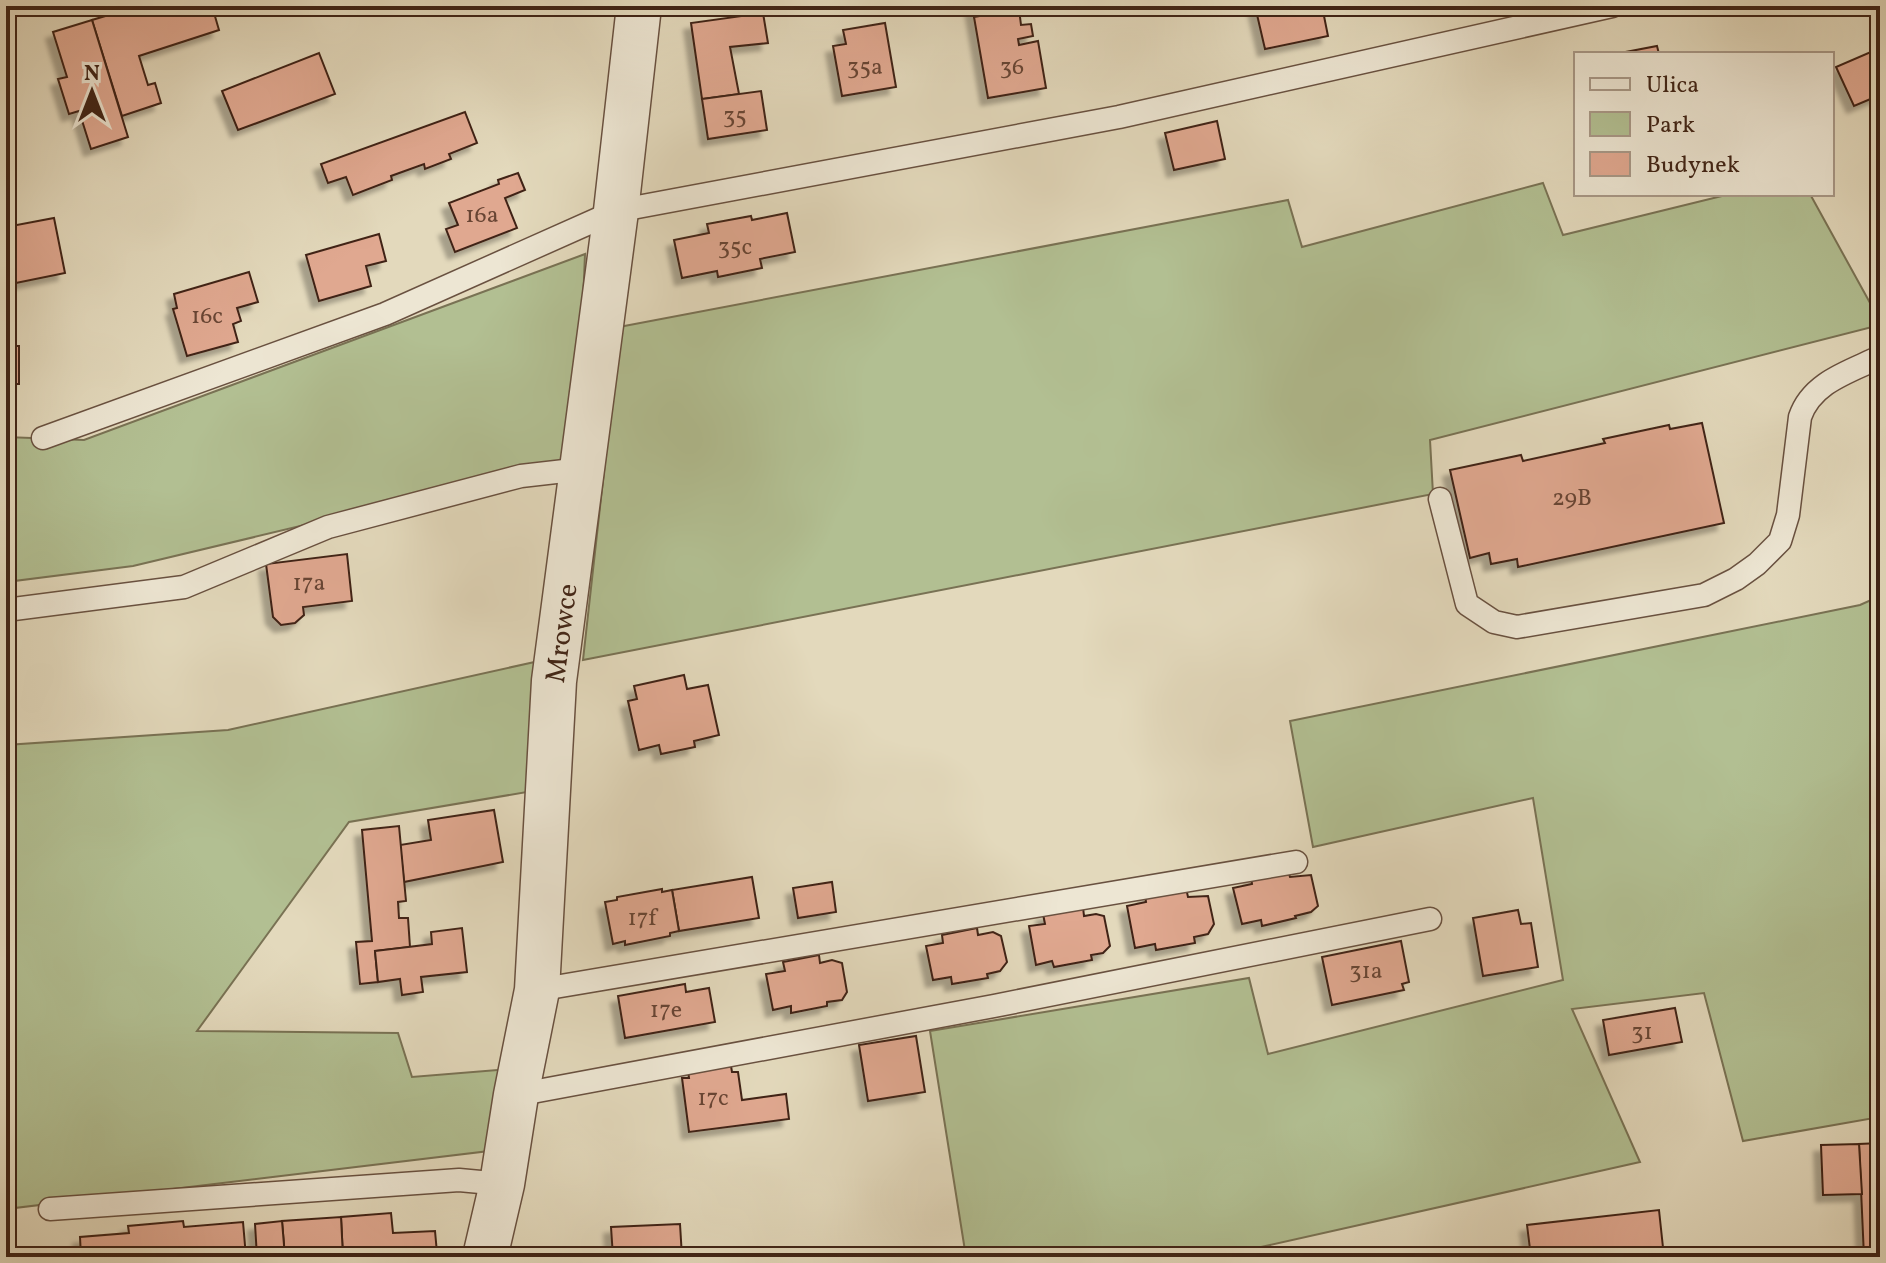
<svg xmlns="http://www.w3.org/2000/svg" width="1886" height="1263" font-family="Vollkorn,serif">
  <defs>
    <filter id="shadow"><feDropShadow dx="-7" dy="7" stdDeviation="2" flood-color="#0004"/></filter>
  </defs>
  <rect width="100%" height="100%" fill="#e3d9bc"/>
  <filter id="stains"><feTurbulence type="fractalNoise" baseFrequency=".0025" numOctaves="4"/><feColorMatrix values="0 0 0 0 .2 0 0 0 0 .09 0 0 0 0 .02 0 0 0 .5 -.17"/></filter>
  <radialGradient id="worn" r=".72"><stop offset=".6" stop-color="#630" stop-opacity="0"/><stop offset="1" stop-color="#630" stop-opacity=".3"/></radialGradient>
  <g fill="#b2bf92" stroke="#797254" stroke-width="2">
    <polygon points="1543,183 1563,235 1730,194 1810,194 1880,321 1880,325 1430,440 1433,494 583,660 606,453 133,566 6,582 6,437 84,440 585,254 582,329 619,327 1288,200 1302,247"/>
    <polygon points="1880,596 1880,1117 1743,1141 1704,993 1572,1009 1640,1162 1217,1257 966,1257 930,1031 1249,978 1268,1054 1563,980 1533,798 1313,847 1290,721 1860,605"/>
    <polygon points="539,661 533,791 349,822 197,1031 398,1033 412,1077 510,1069 489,1151 6,1209 6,745 228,730"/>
  </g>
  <g fill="#e0a890" stroke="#402416" stroke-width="2" filter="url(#shadow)">
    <polygon points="139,6 212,6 219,30 139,56 148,85 155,83 161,103 122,116 92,20"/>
    <polygon points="972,6 1034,6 974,17"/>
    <polygon points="1255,6 1322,6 1328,36 1265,49"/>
    <polygon points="1019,9 1021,25 1031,24 1033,36 1018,39 1019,45 1038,41 1046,88 988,98 974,17"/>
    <polygon points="763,13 768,43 730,47 739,94 702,99 691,23"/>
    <polygon points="92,20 128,137 91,149 79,111 69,114 58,79 67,77 53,32"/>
    <polygon points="885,23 896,87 842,96 833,46 846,44 843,30"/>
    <polygon points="1657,46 1659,54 1615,54"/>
    <polygon points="1880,48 1880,95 1854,106 1836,67"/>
    <polygon points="319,53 335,94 238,130 222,91"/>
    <polygon points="761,91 767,130 708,139 702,99"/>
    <polygon points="465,112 477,143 449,154 451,159 425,169 424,164 391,176 392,180 353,195 346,177 328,183 321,164"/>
    <polygon points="1217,121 1225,159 1174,170 1165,133"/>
    <polygon points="518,173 525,190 505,198 517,228 455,252 446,229 458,225 449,203 499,184 498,180"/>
    <polygon points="787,213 795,252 760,259 762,268 718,277 717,271 682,278 674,240 709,233 707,224 751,216 752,220"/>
    <polygon points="54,218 65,273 6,285 6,227"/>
    <polygon points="379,234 386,261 366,266 371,286 319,301 306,255"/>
    <polygon points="249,272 258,302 237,308 241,321 233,324 238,342 187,356 173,309 177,308 174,294"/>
    <rect x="6" y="346" width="13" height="38"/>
    <polygon points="1702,423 1724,523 1518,567 1517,559 1491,564 1489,553 1470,558 1450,470 1521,455 1523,461 1605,443 1603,439 1669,425 1670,429"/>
    <polygon points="347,554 352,601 303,607 304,615 295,623 281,625 273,617 266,564"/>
    <polygon points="684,675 687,689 708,685 719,735 694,741 695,747 661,754 659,745 639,750 628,701 637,699 634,686"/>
    <polygon points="494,810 503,862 404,882 400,845 431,840 428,820"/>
    <polygon points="399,826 406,901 398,902 399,918 408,918 410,947 375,951 378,982 360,984 356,942 372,941 362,830"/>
    <polygon points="1287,868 1290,877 1311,875 1318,906 1311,912 1295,916 1296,918 1262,926 1261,920 1242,924 1233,888 1252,884 1251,877"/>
    <polygon points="752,877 759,918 679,931 672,890"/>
    <polygon points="832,882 836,912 798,918 793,888"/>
    <polygon points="1186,888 1188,897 1208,896 1214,924 1208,934 1194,937 1195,943 1156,950 1155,944 1135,948 1127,906 1146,902 1145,895"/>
    <polygon points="662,889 662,892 672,890 679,931 670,933 670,936 625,945 625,941 613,944 605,902 617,900 617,897"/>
    <polygon points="1083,907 1084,916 1096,914 1104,916 1110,946 1103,953 1091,955 1092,960 1054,967 1052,961 1036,965 1029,926 1045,924 1043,914"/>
    <polygon points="1518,910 1521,924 1531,923 1538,967 1483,976 1473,918"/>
    <polygon points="462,928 467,972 421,977 423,992 402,995 400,979 378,982 375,951 432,944 431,932"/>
    <polygon points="977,928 978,935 993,932 1001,936 1007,962 1000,971 987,974 988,978 952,984 951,977 933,980 926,946 943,943 942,935"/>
    <polygon points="1401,941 1409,982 1402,984 1404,990 1332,1005 1322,957"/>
    <polygon points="819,955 820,963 832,960 842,963 847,992 842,1000 827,1002 827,1006 791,1013 791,1006 773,1010 766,974 785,971 783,962"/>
    <polygon points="685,984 686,992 709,988 715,1022 625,1038 618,996"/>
    <polygon points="1675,1008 1682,1042 1609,1055 1603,1020"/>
    <polygon points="916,1036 925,1092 868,1101 859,1045"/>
    <polygon points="731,1066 732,1072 738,1072 742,1100 786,1094 789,1119 689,1132 682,1078 689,1078 688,1071"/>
    <polygon points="1880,1143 1880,1257 1864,1257 1859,1144"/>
    <polygon points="1859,1144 1862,1194 1823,1195 1821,1145"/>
    <polygon points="1659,1210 1664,1257 1531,1257 1527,1225"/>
    <polygon points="391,1213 393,1233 435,1231 437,1253 433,1254 433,1257 343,1257 341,1217"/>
    <polygon points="341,1217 343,1257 285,1257 282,1221"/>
    <polygon points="183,1221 184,1227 243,1222 246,1257 81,1257 80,1237 129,1233 128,1226"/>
    <polygon points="282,1221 285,1257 257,1257 255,1224"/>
    <polygon points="680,1224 682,1257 613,1257 611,1227"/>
  </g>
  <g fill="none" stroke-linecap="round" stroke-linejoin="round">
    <defs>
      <g id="lane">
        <polyline points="43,438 385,314 616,211 1119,117 1612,6"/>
        <path d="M1440,499L1467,604L1494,622L1517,627L1704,595L1736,579L1757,564L1780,541L1788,515L1800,417C1812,382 1849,372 1880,357"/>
        <polyline points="6,610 184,587 328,527 521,476 582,469"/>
        <polyline points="537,990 1296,862"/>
        <polyline points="516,1095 994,1006 1430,919"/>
        <polyline points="50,1209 459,1180 502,1184"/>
      </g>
      <g id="street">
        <path id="s1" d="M485,1257L502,1184L516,1095L537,990L554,681L616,211L639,6"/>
      </g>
    </defs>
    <use href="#lane" stroke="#695140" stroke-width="25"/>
    <use href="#street" stroke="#695140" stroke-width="47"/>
    <use href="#lane" stroke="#ede6d3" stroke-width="22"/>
    <use href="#street" stroke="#ede6d3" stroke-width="44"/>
  </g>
  <g text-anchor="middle" stroke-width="7" stroke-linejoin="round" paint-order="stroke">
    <g font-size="24" fill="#684534">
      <text x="865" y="74">35a</text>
      <text x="1012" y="74">36</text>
      <text x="735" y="123">35</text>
      <text x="482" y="222">16a</text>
      <text x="735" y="254">35c</text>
      <text x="207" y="323">16c</text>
      <text x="1572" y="505">29B</text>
      <text x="309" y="590">17a</text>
      <text x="642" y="925">17f</text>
      <text x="1366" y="978">31a</text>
      <text x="666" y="1017">17e</text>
      <text x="1642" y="1039">31</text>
      <text x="713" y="1105">17c</text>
    </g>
    <g font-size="28" fill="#402416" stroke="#ede6d3">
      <text dy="10" stroke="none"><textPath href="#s1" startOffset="630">Mrowce</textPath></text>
    </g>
  </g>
  <rect width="1886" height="1263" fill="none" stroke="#e3d9bc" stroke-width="32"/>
  <rect x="8" y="8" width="1870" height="1247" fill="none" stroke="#402416" stroke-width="4"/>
  <rect x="16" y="16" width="1854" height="1231" fill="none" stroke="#402416" stroke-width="2"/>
  <rect x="1574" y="52" width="260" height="144" fill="#ede6d3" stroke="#a89887" stroke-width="2"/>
  <rect x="1590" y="78" width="40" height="12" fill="#ede6d3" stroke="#a89887" stroke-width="2"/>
  <text x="1646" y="92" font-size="24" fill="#402416">Ulica</text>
  <rect x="1590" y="112" width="40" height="24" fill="#b2bf92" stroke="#a89887" stroke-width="2"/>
  <text x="1646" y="132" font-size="24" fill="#402416">Park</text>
  <rect x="1590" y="152" width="40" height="24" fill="#e0a890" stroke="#a89887" stroke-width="2"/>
  <text x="1646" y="172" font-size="24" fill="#402416">Budynek</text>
  <g transform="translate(92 92)" stroke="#ede6d3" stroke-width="6" paint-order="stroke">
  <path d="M0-6L14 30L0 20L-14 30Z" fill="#402416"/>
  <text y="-12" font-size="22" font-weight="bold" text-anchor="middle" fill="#402416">N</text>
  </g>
  <rect width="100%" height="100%" filter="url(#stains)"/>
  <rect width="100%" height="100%" fill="url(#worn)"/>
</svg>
